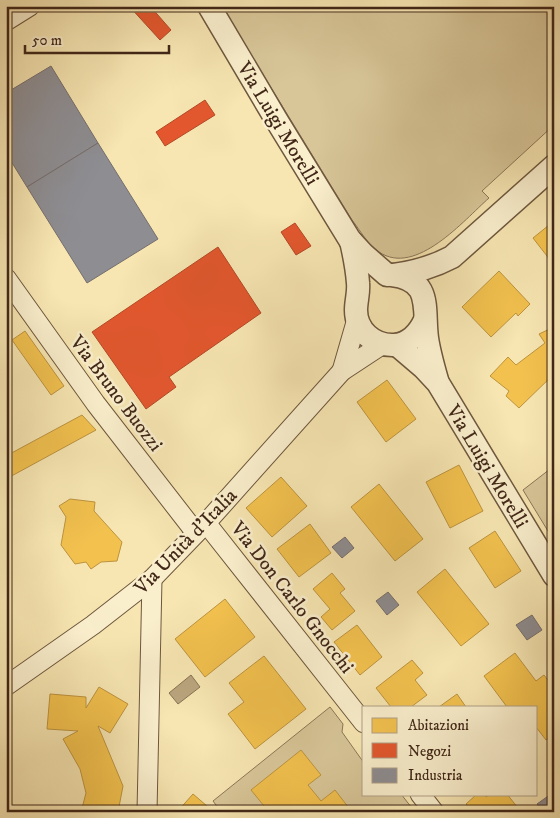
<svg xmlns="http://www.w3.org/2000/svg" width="560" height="818" font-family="'IM FELL DW Pica',serif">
  <rect width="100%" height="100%" fill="#f7e6b2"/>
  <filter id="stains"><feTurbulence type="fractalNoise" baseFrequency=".004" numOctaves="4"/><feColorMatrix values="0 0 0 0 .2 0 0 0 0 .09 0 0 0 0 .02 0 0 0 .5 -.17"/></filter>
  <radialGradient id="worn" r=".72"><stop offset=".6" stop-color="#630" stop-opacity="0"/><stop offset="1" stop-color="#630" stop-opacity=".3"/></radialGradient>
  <g fill="#d8c698" stroke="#8c7658">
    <path d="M221,6H554V125L482,191L489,198C464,220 416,277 379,252C368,245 360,230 352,220Z"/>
    <polygon points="554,466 554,541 523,490"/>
    <polygon points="330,707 343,724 342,732 364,763 364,794 401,794 415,812 221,812 213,801"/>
  </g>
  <polygon fill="#b9a57e" stroke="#897355" points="191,675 200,687 178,704 169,693"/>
  <g fill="#f2c14e" stroke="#bd933e">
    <polygon points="554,221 554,265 533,238"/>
    <polygon points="499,271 530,304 518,316 516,313 491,337 462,307"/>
    <polygon points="554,327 554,374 519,408 506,396 509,391 490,376 508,357 516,365 545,343 539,334"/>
    <polygon points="25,331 64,386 51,395 12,340"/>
    <polygon points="387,380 416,419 386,442 357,402"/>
    <polygon points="82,415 96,430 6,479 6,456"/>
    <polygon points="554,419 554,444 550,438"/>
    <polygon points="459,465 483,511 450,528 426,482"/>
    <polygon points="281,477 307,506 272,537 246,508"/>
    <polygon points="379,484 423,539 395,561 351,507"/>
    <polygon points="70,499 95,502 94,511 122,542 117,561 101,562 91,569 86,562 75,564 61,545 66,517 59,506"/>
    <polygon points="310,524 331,553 299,577 277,549"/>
    <polygon points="495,531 521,571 495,588 469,548"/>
    <polygon points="445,569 489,624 461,646 417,592"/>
    <polygon points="332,573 345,589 340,593 355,611 332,630 321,617 330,609 313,589"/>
    <polygon points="225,599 255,637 205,677 175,639"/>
    <polygon points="357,625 382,657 360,675 334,642"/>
    <polygon points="515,653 536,681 544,675 554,688 554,735 546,740 536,727 536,707 507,707 484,676"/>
    <polygon points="264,656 306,709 255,749 228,714 244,702 229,683"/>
    <polygon points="412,660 423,673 415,680 427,695 411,707 391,707 376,688"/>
    <polygon points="99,687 128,704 110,733 98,726 123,786 118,812 81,812 86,793 80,769 63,739 78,731 47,729 50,694 86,697 86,708"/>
    <polygon points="457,694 466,707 439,707"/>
    <polygon points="301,750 321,775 308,785 321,801 335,790 352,812 280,812 276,807 269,812 251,790"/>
    <polygon points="193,794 214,812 177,812"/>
    <polygon points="477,794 484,794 486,797 490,794 507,794 521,812 472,812 466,804"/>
  </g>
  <g fill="#e4572e" stroke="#b34927">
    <polygon points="129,6 150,6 171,30 160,40"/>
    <polygon points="205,100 215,115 165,146 156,132"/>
    <polygon points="295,223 311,246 296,255 281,232"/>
    <polygon points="218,247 261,313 169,377 176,387 146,409 92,332"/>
  </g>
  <g fill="#8d8d92" stroke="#766e6d">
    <polygon points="51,66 98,143 27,187 6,153 6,93"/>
    <polygon points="98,143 158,239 87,283 27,187"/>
    <polygon points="345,537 354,548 342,558 332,547"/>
    <polygon points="388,592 399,605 387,615 376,601"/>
    <polygon points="532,615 542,630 527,640 516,625"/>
    <polygon points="551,794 554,799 554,812 542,812 537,804"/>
  </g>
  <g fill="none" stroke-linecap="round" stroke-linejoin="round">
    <defs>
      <g id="minor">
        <polyline points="6,21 30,6"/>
        <polyline points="6,278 96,404 196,533"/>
        <polyline points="342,371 357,319"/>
        <polyline points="206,523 364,723"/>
        <polyline points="6,686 93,625 152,579 206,523 342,371 383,344"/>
        <polyline points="420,794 434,812"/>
        <polyline points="147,812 152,579"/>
      </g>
      <g id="tertiary">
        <polyline points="209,6 277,121 350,240 363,254 387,275"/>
        <path d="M351,241C354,254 357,269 358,283C359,293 356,301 356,310C356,330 373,346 394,345C409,344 419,333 425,320"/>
        <path d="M392,275C433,280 423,309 427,338C429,352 433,366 437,380"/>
        <path d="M394,275C416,272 433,267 452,257L554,166"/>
        <polyline points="397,345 424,368 438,383 554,575"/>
      </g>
    </defs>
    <use href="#minor" stroke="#6e573e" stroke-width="21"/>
    <use href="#tertiary" stroke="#6e573e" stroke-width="25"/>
    <use href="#minor" stroke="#faefcd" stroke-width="19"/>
    <use href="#tertiary" stroke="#faefcd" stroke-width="22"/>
  </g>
  <g text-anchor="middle" stroke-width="5" stroke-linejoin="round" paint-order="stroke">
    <g font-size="20" fill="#412718" stroke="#faefcd">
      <text transform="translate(279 123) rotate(59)" y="7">Via Luigi Morelli</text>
      <text transform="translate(117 393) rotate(53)" y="7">Via Bruno Buozzi</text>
      <text transform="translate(488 466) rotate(59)" y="7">Via Luigi Morelli</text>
      <text transform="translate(185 541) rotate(-46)" y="7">Via Unità d'Italia</text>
      <text transform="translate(293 597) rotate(52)" y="7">Via Don Carlo Gnocchi</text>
    </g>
  </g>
  <rect width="560" height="818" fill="none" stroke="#f7e6b2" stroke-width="25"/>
  <rect x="8" y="8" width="545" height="803" fill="none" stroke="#412718" stroke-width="2.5"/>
  <rect x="12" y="12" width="535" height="793" fill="none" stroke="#412718"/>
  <rect x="362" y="706" width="175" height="90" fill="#faefcd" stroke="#b09f85"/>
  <rect x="372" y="718" width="25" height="15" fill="#f2c14e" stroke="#b09f85"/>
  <text x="408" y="730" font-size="15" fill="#412718">Abitazioni</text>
  <rect x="372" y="743" width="25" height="15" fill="#e4572e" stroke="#b09f85"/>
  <text x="408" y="756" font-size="15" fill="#412718">Negozi</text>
  <rect x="372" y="768" width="25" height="15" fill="#8d8d92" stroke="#b09f85"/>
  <text x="408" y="780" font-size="15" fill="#412718">Industria</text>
  <path d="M25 45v8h144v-8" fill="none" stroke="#412718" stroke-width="2.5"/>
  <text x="32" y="45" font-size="15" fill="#412718" stroke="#faefcd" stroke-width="4" paint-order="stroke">50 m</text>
  <rect width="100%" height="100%" filter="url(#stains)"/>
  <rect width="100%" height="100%" fill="url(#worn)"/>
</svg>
